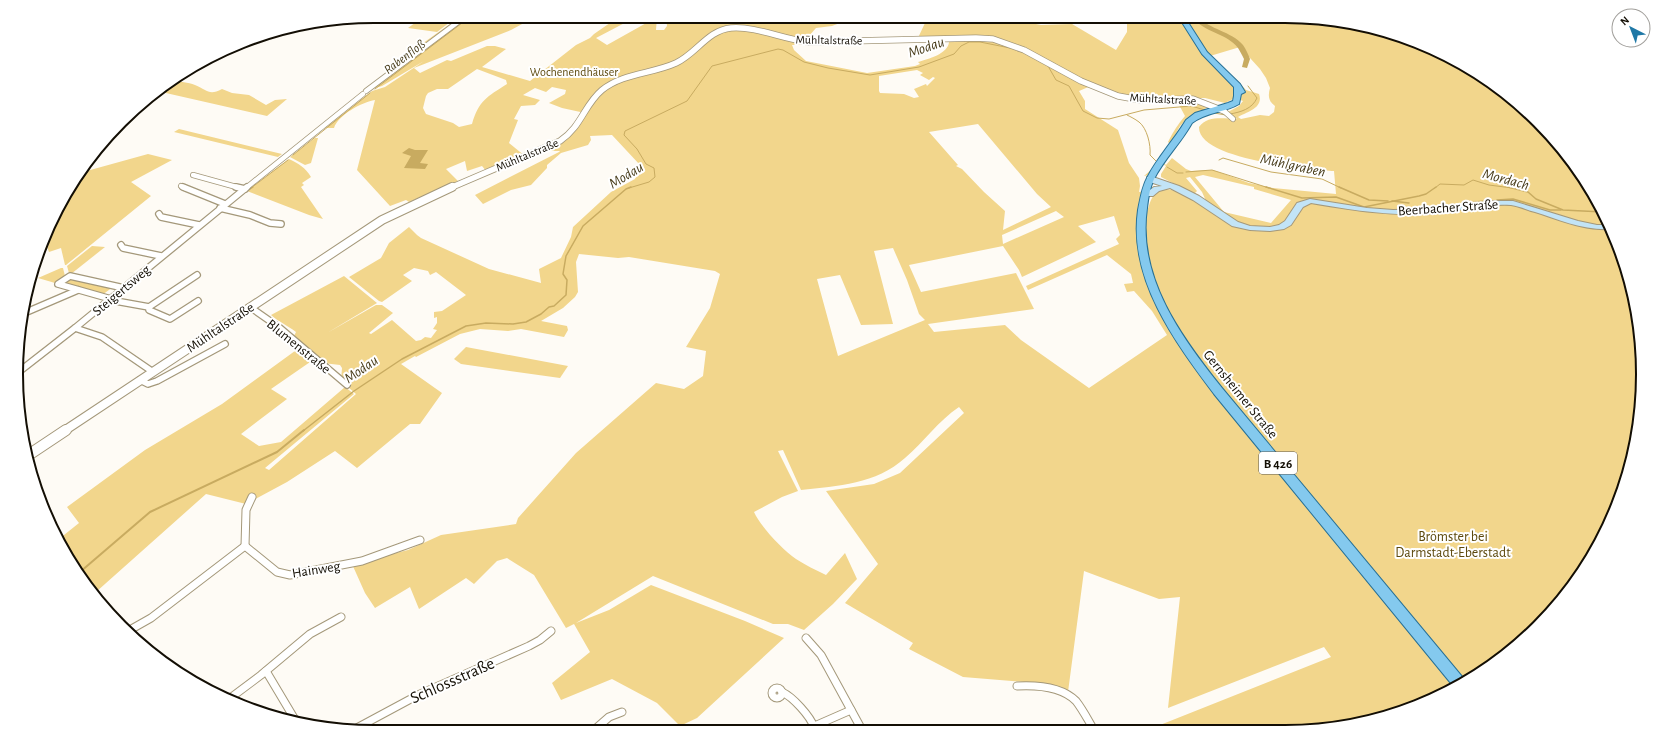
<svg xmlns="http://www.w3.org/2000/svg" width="1659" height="748" font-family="'Alegreya Sans',sans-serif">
  <rect width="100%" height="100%" fill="#fefbf5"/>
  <g fill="#f2d68c" fill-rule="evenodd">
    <polygon points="419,16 458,16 437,32 408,28 419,20 416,18"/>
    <path d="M461,16H537L511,30L414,68L420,73L447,60L451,61L487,46H495L506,49L482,67L530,81L576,45L590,38L594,34L620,16H638L596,38L607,45L657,17L656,30H664L667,26L666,16H858L832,26L816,28L808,37L844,42L846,44L792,45L794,50L806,61L867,73L915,66L920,64L918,62C928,59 948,54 949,42H898L917,40L925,23L933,16H1026L1035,21L1031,23L1041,25L1072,24L1116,50L1127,32V23L1119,16H1285L1355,23L1422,43L1484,76L1538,121L1583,175L1616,237L1636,304L1643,374L1636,444L1616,511L1569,592L1503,658L1422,705L1332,729H1154L1155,727L1331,657L1324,647L1168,708L1180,597L1159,599L1084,571L1068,692L1024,682L963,677L909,649L913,643L845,603L878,564L826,491L874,484L900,473L964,413L959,407C938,421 924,442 905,458C876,484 838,486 801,490L783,450L778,451L798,491L782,497L754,512C761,527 782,549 796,559C805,565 816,570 826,575L845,553L857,579L833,604L804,630L788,624H773L653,576L576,623L609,610L651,585L745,621L784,638L697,718L680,726L657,703L612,679L561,700L552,683L590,652L574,624L566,628L534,575L507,558L497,561L474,584L466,578L419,609L410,587L375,608L365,593L352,564L408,550L441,535L516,524L518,518L576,453L656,383L684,389L703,376L706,351L686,347L710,308L720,274L715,271L629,257L618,258L579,254L576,262L578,292L575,297L563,308L541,321L567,326L568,330L564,337L521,329L508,331L480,329L460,334L416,357L415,356L401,364L442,393L420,424H410L357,468L335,451L287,482L246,504L206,494L96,592L64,553L59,539L79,523L67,507L145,450L222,404L299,348L313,360L271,389L287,399L241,434L259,446L281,442L345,387L354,394L265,468L269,470L356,394L341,381L342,368L340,365L323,363L294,336L296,332C287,325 279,322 271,315L344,276L377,303L327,333L376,305H382L393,313L369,333L371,334L392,320L416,341L421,340L425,337L431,338L437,330L433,329L437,323V317L434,318V312L442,311L466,295L436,272L430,275L428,271L414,268L403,275L412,281L382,302L379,301L349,277L381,258L389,243L409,227L417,235L421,238L489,269L541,283L539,269L561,258L571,237L573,227L611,192L635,179L640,165L612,135L590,136L591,140L588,145L561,153L547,165V168L531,185L511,190L483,204L475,195L559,152L560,151H546L543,149L560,141L585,113L562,108L549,103L565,94L566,90L552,87L546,92L535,88L523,95L540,100L535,105L521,106L514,119L518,120L509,143L525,156L487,172L482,166L467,171L465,161L446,169L458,181L409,202L406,200L390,206L357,170L375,100C362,102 338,115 334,128H325L372,91L385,87L424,61L382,86L369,90L415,53L419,46ZM1240,47L1260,69L1266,78L1270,88C1268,95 1268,101 1275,106L1274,112L1269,116L1260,115L1241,119L1238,117C1247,112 1264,108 1259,94L1246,90L1235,78L1221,69L1210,56ZM477,69L506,80L507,84C487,97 479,100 472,124L459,127L453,123L426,114L423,108L426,96L428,93L437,89H448ZM917,70L923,73L920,75L929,80L933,77L935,78L927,86L926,84L914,89L919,97L914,98L904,94L880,93L879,91V76ZM1093,85L1126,96L1148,98H1205L1225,103L1235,98L1243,101L1239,106L1228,112L1237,119C1224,119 1208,115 1199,127C1198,160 1310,169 1334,171L1336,194L1273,188L1249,183L1213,170L1191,171L1186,169L1172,158L1166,165L1161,161L1144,176L1150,175L1160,162L1166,166L1161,174V177L1194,194L1197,191L1186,178L1190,177L1202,192L1206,201L1223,217L1220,218L1216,216V214C1203,206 1171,181 1157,192C1151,196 1149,206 1147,212L1139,211L1144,191L1139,192L1140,186L1139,178L1129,163L1118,130L1085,109V101L1079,91ZM978,124L1037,194L1051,207L1003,230L1005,211L984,192L962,169L956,166L958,165L929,132ZM1203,175L1254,187V189L1291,200L1271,223L1224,212L1195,177ZM1056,211L1064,217L1003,244L1002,235ZM1114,216L1120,235L1116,239L1119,244L1026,286L1028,290L1107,255L1131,274L1133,283L1124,284L1127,292L1134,291L1152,311L1167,335L1089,388L1021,340L1005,325L934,332L928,324L1034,309L1016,273L921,292L909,265L1003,246L1019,270L1022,277L1096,242L1078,226ZM893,248L907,280L919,314L925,320L838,356L817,279L840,275L861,325L893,324L874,251Z"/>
    <path d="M173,80C180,82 188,82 195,85C207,90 209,96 222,89L232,93L249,95L266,105L275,100L287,99L267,116L157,91Z"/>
    <path d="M1192,101L1208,107L1188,118L1180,126L1170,144L1168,142C1173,132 1178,124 1185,116L1178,103Z"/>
    <polygon points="179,129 282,154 278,157 174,132"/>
    <polygon points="315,138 318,138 311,163 305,165 290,157"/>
    <polygon points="148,154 172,160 131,182 151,196 66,265 65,265 61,248 49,252 46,244 64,195 83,172"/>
    <path d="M289,159C299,164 305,167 311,177L302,183L304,185L301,187L323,219L309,215L247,191Z"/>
    <polygon points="92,246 105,247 71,274 69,273 67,266"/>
    <polygon points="61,268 63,268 65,276 55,283 38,278"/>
    <polygon points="70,278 113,287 102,295 62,284"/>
    <polygon points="466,347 568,366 560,378 461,364 454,359"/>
  </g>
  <polygon fill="#c8ab60" points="409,148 415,150 428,150 420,163 428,164 425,169 404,168 411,156 402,153"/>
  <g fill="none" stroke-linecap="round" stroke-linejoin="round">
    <g stroke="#c8ab60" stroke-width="1">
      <polyline points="465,21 471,16"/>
      <polyline points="1048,66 1056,80 1069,86 1083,111 1097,118 1109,119 1144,110 1191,106 1205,110"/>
      <polyline points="375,89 462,23 478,16"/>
      <polyline points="1214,113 1226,115"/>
      <path d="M1230,114C1241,112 1252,109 1257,98L1248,86"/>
      <path d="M1127,115C1131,117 1135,119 1139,122C1147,128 1151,145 1150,155L1157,162"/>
      <polyline points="293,155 370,93"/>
      <polyline points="1219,160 1223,158 1271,172 1322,179 1341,188"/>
      <polyline points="1167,167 1177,173 1183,173"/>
      <polyline points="1186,172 1212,170 1269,188"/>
      <polyline points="251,188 288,160"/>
      <polyline points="629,188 649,182 655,177 654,168 646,164 637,149 624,135 625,131 687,101 712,66 778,49 783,50 804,62 828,68 870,75 919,67 954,54 961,46 969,42 980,42 1010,48"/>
      <polyline points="1435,188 1440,184 1464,185 1473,180 1489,185 1512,188"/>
    </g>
    <g stroke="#c8ab60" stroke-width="1.5">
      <polyline points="1266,187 1302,198 1336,197 1364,207 1419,196 1426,194 1436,187"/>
      <polyline points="1339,187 1369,200 1388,201"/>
      <polyline points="1508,187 1528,192 1536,199 1563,210 1603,212"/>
      <polyline points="247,191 253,187"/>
      <polyline points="1497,200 1513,199 1550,210 1561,210"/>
      <polyline points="1392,201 1409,203"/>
      <polyline points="1466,203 1485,201"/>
      <polyline points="303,431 354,391 402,359 466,326 486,323 513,324 526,322 541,314 549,307 554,306 566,295 567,280 563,274 566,256 583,226 626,189 631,187"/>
    </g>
    <polyline stroke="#c8ab60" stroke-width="2" points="80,572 150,512 277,452 304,430"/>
    <path fill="#c8ab60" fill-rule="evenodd" d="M1191,16H1197C1210,30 1231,31 1243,45C1246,49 1248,54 1250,59L1247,68L1242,67L1244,59C1242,55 1240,51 1238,48C1227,33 1204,33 1191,16Z"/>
    <defs>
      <g id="minor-far2">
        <polyline points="366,91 466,16"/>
        <polyline points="1224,111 1233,119"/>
        <polyline points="193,175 240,188"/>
        <polyline points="181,186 185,188"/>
        <polyline points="246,188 363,94"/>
      </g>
      <g id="minor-far1">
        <polyline points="183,187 225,204"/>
        <polyline points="236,187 245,189"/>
        <polyline points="220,208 250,215 270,223 281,224"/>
        <polyline points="159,214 161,217 199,225"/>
        <polyline points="121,245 123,248 161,256"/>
        <polyline points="111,299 58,284 70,276 124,288"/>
        <polyline points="110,300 149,307 197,275"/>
        <polyline points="149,307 149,310 170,319 198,301"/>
        <polyline points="250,307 280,328 347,385"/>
        <polyline points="22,314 78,290"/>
        <polyline points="75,328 102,337 153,372"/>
        <polyline points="16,374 75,328 247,187"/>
        <polyline points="140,380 148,384 157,381 225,344"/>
      </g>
      <g id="minor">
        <polyline points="245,546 277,572 290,575 362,561 420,540"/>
        <polyline points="245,546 246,510 252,497"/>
        <polyline points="128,631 151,618 245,546"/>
        <polyline points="806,638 821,655 862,730"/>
        <polyline points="266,671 297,723"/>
        <path d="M1017,686C1036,685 1062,687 1076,701C1083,710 1088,720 1094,730"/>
        <circle cx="777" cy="693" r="5"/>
        <path d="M782,692C793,697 810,716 814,727"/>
        <polyline points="229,699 261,675 310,634 341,617"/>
        <polyline points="353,730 420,694 529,646 540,640 551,631"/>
        <polyline points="593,731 609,717 622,712"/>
        <polyline points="803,731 851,710"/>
      </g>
      <path id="tertiary-far2" d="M450,188L560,141C582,126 584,105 602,90C623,73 652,74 676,63C696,54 708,30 731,28C757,26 784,40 809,42L976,38L993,39L1024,50L1081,81L1118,96L1140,100L1193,99L1224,111"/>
      <polyline id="tertiary-far1" points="64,431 382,220 452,187"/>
      <polyline id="tertiary" points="27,456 66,430"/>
      <path id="secondary" d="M1147,177H1153L1179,186L1199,196L1238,222L1250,226L1270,227L1279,225L1285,221L1297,203L1310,199L1367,208L1393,210L1435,209L1494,201H1513L1578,221L1597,225H1609L1612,229C1585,231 1560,220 1535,212C1527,210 1519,206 1511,205C1486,203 1460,211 1435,213C1393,217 1352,210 1311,203L1303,207L1291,225L1284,229L1270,231L1250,230L1232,226L1193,200L1170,188L1159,191L1153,196H1147V192L1154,187L1162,186L1147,181Z"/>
      <path id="primary" d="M1178,16H1184L1207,52L1240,84L1245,92L1241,94L1239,104C1224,113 1206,112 1192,123C1181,143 1164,159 1154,179C1150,187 1148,199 1147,208C1137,277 1181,337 1222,388L1464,679V680L1454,687L1214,394C1175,342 1128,279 1138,210C1140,200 1142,187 1147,178C1157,158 1174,140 1186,120L1195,113L1228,103L1233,101L1234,96V87L1202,54Z"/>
    </defs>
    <use href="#minor-far2" stroke="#a4987a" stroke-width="6"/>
    <use href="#minor-far1" stroke="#a4987a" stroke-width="8"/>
    <use href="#minor" stroke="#a4987a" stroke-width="9"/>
    <use href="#tertiary-far2" stroke="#a4987a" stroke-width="7"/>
    <use href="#tertiary-far1" stroke="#a4987a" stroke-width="10"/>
    <use href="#tertiary" stroke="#a4987a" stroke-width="12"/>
    <use href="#secondary" stroke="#a4987a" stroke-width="2"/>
    <use href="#primary" stroke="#277095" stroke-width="2"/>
    <use href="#minor-far2" stroke="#fff" stroke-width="4.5"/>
    <use href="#minor-far1" stroke="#fff" stroke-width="5.5"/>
    <use href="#minor" stroke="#fff" stroke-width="7"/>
    <use href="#tertiary-far2" stroke="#fff" stroke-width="5.5"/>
    <use href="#tertiary-far1" stroke="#fff" stroke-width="8"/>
    <use href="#tertiary" stroke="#fff" stroke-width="10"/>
    <use href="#secondary" fill="#c2e4f7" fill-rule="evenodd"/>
    <use href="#primary" fill="#84c9ee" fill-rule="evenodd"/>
  </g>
  <g text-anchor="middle" stroke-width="4" stroke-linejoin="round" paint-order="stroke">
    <g font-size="12" fill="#130e04" stroke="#fff">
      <text transform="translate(829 40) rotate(1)" y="4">Mühltalstraße</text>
      <text transform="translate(1163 99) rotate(3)" y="4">Mühltalstraße</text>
      <text transform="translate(527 155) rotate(-23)" y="4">Mühltalstraße</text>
    </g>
    <g font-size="12" fill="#5d490d" stroke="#fff">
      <text x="574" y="76">Wochenendhäuser</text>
    </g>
    <g font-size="13" font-style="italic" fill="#473b19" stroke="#fff">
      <text transform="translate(404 56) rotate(-37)" y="5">Rabenfloß</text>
    </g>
    <rect fill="#fff" stroke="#5a564f" stroke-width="1" x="1259" y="452" width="38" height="22" rx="3"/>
    <g font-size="13" font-weight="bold" fill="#130e04">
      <text x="1278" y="468">B 426</text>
    </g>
    <g font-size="14" fill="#130e04" stroke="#fff">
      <text transform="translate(1448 207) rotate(-4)" y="5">Beerbacher Straße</text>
      <text transform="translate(121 290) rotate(-40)" y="5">Steigertsweg</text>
      <text transform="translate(220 327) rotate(-34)" y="5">Mühltalstraße</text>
      <text transform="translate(299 346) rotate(39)" y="5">Blumenstraße</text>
      <text transform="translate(1241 394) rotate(51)" y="5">Gernsheimer Straße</text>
      <text transform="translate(316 569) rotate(-9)" y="5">Hainweg</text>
    </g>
    <g font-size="14" fill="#5d490d" stroke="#fff">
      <text x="1453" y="541">Brömster bei<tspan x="1453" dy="16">Darmstadt-Eberstadt</tspan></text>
    </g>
    <g font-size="15" font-style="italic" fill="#473b19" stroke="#fff">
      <text transform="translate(926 47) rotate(-19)" y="5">Modau</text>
      <text transform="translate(1293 165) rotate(12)" y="5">Mühlgraben</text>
      <text transform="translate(626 175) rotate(-31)" y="5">Modau</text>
      <text transform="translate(1506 179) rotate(15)" y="5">Mordach</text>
      <text transform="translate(361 369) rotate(-35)" y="5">Modau</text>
    </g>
    <g font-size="17" fill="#130e04" stroke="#fff">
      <text transform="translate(452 680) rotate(-24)" y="6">Schlossstraße</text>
    </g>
  </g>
  <path d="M0 0H1659V748H0ZM374 23H1285A351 351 0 0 1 1636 374V374A351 351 0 0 1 1285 725H374A351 351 0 0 1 23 374V374A351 351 0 0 1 374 23Z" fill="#fff" fill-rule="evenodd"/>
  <path fill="none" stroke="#130e04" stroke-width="2" d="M374 23H1285A351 351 0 0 1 1636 374V374A351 351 0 0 1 1285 725H374A351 351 0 0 1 23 374V374A351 351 0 0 1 374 23Z"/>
  <g transform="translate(1631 28) rotate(318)"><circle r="19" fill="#ffffff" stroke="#a19f9b"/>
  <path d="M0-3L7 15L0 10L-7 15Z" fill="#1f78a6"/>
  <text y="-6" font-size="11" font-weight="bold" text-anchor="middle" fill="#130e04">N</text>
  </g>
</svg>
